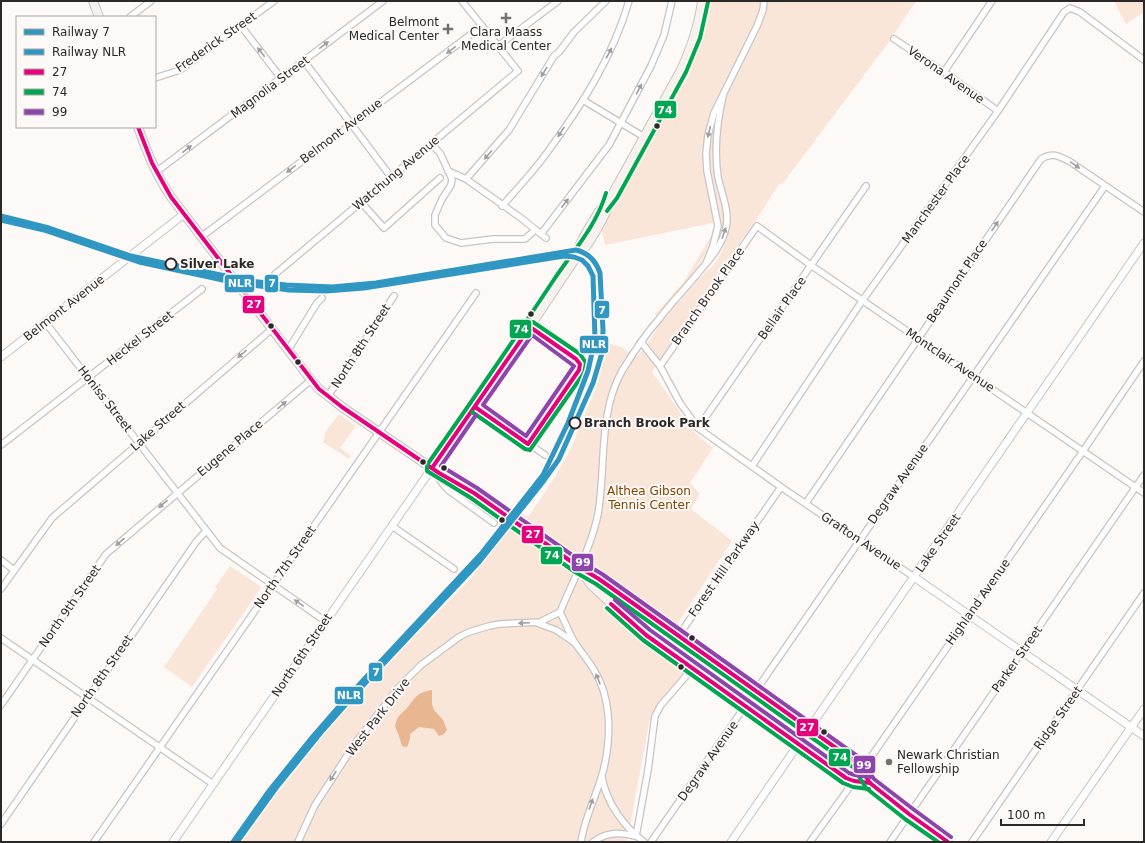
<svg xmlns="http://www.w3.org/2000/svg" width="1145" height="843" font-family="'DejaVu Sans',sans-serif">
  <rect width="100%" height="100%" fill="#fcf9f7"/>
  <g fill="#f9e6d9">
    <path d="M712,1H916L891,39L783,183L779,184L757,219L711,283L652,372L694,432L713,448L690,483L700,494L691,509L732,541L658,653L684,672L657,708L649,724L627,842H242L264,810L328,729L353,700L472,577L490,552L523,515L528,517L555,477L572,446L599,380L608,343L621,347L637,357L652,337L660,323L704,273C719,265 726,241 730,226L713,223L605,245L601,227L689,75L706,29Z"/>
    <polygon points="1114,1 1144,1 1144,12 1126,24"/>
    <path d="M713,228H715C707,264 680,290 656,316L655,314L683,283L711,236Z"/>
    <polygon points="339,414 356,426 340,448 351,456 349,459 323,442 326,431"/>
    <polygon points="230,566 260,586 261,588 192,687 164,667 217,589 215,587"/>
  </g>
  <path fill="#e8b691" d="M432,690V704L434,710L443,720L447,730L444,734L439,736L434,729L419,727L410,734V739L407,747L402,746L399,736L395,726C398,714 400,716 407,708C416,697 416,693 432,690Z"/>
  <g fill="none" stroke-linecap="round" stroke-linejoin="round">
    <defs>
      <g id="minor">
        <polyline points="130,17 151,1"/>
        <polyline points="241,26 281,78"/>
        <polyline points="894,39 944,72 998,111"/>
        <polyline points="498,46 558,1"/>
        <polyline points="304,61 391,177"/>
        <polyline points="944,72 992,1"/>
        <polyline points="155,78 180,70 274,1"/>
        <polyline points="583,100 644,137"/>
        <polyline points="431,144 440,153 452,179 451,185 442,199 435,215 435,225 446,238 461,243 493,239 525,239 535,230"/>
        <polyline points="448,171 466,179 521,218 546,238"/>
        <polyline points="156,172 383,1"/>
        <polyline points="466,179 509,130 554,56 559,52 574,32 606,1"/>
        <polyline points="361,202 384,228 440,178"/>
        <path d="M502,206C517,189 533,172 546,154C580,108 613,57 629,1"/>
        <polyline points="541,234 609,145 651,66 664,35 672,1"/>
        <polyline points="201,237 482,26"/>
        <polyline points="707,261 713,246 718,226 707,171 706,153 708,135 714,113 757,26 763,10 764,1"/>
        <polyline points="274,275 518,71 462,1"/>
        <polyline points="45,322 220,548 325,621"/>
        <polyline points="641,342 660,366 680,403 698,428 781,487 914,577"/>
        <polyline points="288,350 317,303 322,298"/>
        <polyline points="660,366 757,226 812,266 1144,493"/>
        <polyline points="328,396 394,296"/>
        <polyline points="475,407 545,455"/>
        <polyline points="698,428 866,186"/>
        <polyline points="528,444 579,370 580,364 576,359 530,327"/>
        <polyline points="1,445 202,289"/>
        <polyline points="752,466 862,301 998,111 1064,12 1070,8 1080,12 1144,60"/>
        <polyline points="433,470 442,483 448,490 494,523"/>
        <path d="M806,503L1041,159C1053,152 1058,156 1069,161L1144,212"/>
        <polyline points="392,526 454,569"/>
        <polyline points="1,560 14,570"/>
        <polyline points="1,589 52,518 272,329"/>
        <polyline points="537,623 556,630 575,643"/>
        <polyline points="1,638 213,784"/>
        <polyline points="668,651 781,487"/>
        <polyline points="1,705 106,554 311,380"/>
        <path d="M602,777C606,802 624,827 644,842"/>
        <polyline points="1,824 196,542 206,531"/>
        <polyline points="636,836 648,770 655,716 661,705 693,668 703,654"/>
        <polyline points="94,842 476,293"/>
        <polyline points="298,842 315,805 354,745 398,688 421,665 459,637 469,632 489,626 500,624 540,622 560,612"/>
        <path d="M581,842C585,814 600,790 605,763C611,733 611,697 594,670C589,661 581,652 575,643C569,633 565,622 560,612C573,580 591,548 598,514C606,468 598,413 622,371C633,353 645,335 659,319C671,303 685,289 698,273C710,259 722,246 726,228C730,212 721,192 718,177C714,150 717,122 723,96"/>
        <path d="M593,842C607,832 619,832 635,836"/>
        <polyline points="651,842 1105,186"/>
        <polyline points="810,842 862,770 1083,451 1144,361"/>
        <polyline points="890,842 1144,475"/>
        <polyline points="972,842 1144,593"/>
      </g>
      <g id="tertiary">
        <polyline points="1,357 184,214"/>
        <polyline points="914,577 1144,736"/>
        <polyline points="173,842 432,468"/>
        <polyline points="731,842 1144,243"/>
        <polyline points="1051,842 1144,709"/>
      </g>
      <g id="secondary">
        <polyline points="93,1 99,17"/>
        <path d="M138,127C147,152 156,175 171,197L311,380L319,389L342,407L439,473L474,493L518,523L579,567L599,579L857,763L870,783L909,814L948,842"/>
        <path d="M574,261C577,244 600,208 612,195L681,70C691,48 699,25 702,1"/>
        <path d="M432,468L511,355L573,262C588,247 607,215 612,195"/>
        <polyline points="580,569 591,585 646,635 846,778 854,781 870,783"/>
      </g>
    </defs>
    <use href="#minor" stroke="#c7c5c3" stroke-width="8"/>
    <use href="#tertiary" stroke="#c7c5c3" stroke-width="9"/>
    <use href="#secondary" stroke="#c7c5c3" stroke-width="10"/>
    <use href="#minor" stroke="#fffefe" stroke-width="5.5"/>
    <use href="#tertiary" stroke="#fffefe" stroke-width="7"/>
    <use href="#secondary" stroke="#f7f2ee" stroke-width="8"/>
    <defs>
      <g id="bus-1">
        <polyline points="138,127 152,163 171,197 319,389 342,407 439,473 474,493 579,567 599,579 857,763 870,783 909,814 948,842"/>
        <polyline points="432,468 530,327 576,359 580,364 579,370 528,444 475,407"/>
        <polyline points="611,604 646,635 846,778 854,781 870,783"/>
      </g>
      <g id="bus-2">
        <path d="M606,193C596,227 572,252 553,281C512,343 470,404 427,465V471L471,498L575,572L596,584L853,767L866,788L905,819L938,842"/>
        <polyline points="607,211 617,198 686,72 700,38 708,2"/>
        <polyline points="472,412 525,449 530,450 584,373 586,363 580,354 533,322"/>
        <polyline points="607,608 643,640 843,783 853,787 869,789"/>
      </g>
      <g id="bus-3">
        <polygon points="532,335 574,366 526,436 483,405"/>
        <polyline points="476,415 441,466 477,488 582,562 602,574 860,758 874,779 913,809 951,837"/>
        <polyline points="615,600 650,630 849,773 855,775 871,777"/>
      </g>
    </defs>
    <use href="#bus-1" stroke="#fdf9f6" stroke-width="7"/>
    <use href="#bus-2" stroke="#fdf9f6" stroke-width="7"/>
    <use href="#bus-3" stroke="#fdf9f6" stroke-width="7"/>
    <use href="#bus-1" stroke="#e5007d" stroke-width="4"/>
    <use href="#bus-2" stroke="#00a651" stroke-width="4"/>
    <use href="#bus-3" stroke="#8e44ad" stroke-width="4"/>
    <defs>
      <path id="rail-1" d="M1,216L49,228L131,256L249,281L286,285L332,287L376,283L576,250C589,253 596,261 600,273L603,330L602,353L593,383L559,459L542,483L479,562L354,695L323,730L276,788L237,842"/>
      <polyline id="rail-2" points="1,220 44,230 139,262 237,283 289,290 326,291 364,288 564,256 574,257 582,260 588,266 593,276 595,339 588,371 568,423 543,475 481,554 343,702 310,740 269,791 233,842"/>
    </defs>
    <use href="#rail-1" stroke="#fdf9f6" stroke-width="8"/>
    <use href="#rail-2" stroke="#fdf9f6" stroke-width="8"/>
    <use href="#rail-1" stroke="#3096c2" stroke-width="5"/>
    <use href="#rail-2" stroke="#3096c2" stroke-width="5"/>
  </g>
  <defs><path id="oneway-solid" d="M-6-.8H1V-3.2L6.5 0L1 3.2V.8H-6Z"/></defs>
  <g fill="#a09e9e">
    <use href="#oneway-solid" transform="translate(324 45) rotate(-37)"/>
    <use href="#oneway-solid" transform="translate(451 50) rotate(143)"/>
    <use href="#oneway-solid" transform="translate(261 52) rotate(-128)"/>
    <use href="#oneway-solid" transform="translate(609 53) rotate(-61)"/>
    <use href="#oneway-solid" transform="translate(544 72) rotate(122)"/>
    <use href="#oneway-solid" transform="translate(639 89) rotate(-62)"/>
    <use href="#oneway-solid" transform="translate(561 132) rotate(124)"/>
    <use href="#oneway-solid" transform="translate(709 132) rotate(103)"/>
    <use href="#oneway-solid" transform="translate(187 149) rotate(-37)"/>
    <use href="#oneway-solid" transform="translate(488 155) rotate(132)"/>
    <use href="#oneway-solid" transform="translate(1075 165) rotate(34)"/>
    <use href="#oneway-solid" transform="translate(291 169) rotate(143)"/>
    <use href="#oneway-solid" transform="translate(565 203) rotate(-52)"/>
    <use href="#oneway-solid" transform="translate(995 226) rotate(-56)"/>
    <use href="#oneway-solid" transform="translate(724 233) rotate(-71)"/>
    <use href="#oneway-solid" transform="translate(242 354) rotate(140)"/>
    <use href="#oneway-solid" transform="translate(282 405) rotate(-40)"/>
    <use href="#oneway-solid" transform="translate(163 504) rotate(140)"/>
    <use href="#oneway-solid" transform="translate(120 542) rotate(139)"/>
    <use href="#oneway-solid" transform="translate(299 603) rotate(-146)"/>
    <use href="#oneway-solid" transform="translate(524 623) rotate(178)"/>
    <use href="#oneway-solid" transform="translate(598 679) rotate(-112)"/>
    <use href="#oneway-solid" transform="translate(333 776) rotate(123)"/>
    <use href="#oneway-solid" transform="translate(591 804) rotate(-70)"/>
  </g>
  <g fill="#747270" stroke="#fdf9f6" stroke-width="1.5">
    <path d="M504 12h4v4h4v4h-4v4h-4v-4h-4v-4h4z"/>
    <path d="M446 23h4v4h4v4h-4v4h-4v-4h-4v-4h4z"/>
    <circle cx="889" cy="762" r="4"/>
  </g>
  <g fill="#2b2928" stroke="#fdf9f6" stroke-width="1.5">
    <circle cx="657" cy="126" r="3.5"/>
    <circle cx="531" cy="314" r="3.5"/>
    <circle cx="271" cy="326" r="3.5"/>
    <circle cx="298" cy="362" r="3.5"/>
    <circle cx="423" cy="462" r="3.5"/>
    <circle cx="444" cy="468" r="3.5"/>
    <circle cx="502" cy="520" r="3.5"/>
    <circle cx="692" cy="638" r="3.5"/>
    <circle cx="681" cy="667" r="3.5"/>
    <circle cx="824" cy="732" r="3.5"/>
  </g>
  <g fill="#fdf9f6" stroke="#2b2928" stroke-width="2">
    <circle cx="171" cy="264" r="5.5"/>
    <circle cx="575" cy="423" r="5.5"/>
  </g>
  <g text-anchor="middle" stroke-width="4" stroke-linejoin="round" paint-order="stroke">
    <g font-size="12" fill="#2b2928" stroke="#fdf9f6" text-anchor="end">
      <text x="439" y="26">Belmont<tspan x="439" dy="14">Medical Center</tspan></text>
      <text x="506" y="36" text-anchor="middle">Clara Maass<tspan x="506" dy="14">Medical Center</tspan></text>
      <text x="897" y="759" text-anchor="start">Newark Christian<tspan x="897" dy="14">Fellowship</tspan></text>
    </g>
    <g font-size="12" fill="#2b2928" stroke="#fdf9f6">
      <text transform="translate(216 42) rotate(-35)" y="4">Frederick Street</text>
      <text transform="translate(946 75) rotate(35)" y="4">Verona Avenue</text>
      <text transform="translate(270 87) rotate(-37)" y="4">Magnolia Street</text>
      <text transform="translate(341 131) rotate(-37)" y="4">Belmont Avenue</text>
      <text transform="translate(396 173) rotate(-40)" y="4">Watchung Avenue</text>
      <text transform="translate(936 199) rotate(-54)" y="4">Manchester Place</text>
      <text transform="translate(957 281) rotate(-56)" y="4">Beaumont Place</text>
      <text transform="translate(708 296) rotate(-55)" y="4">Branch Brook Place</text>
      <text transform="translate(64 308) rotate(-38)" y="4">Belmont Avenue</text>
      <text transform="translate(782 308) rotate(-55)" y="4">Bellair Place</text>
      <text transform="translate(140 338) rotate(-38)" y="4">Heckel Street</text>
      <text transform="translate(361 346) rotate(-57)" y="4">North 8th Street</text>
      <text transform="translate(950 360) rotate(34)" y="4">Montclair Avenue</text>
      <text transform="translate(105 399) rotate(52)" y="4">Honiss Street</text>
      <text transform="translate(158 426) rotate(-41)" y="4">Lake Street</text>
      <text transform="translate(230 448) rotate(-40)" y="4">Eugene Place</text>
      <text transform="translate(898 484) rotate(-55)" y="4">Degraw Avenue</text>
      <text transform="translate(861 541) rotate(34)" y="4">Grafton Avenue</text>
      <text transform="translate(938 543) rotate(-55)" y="4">Lake Street</text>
      <text transform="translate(285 567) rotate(-55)" y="4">North 7th Street</text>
      <text transform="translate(724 569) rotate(-55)" y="4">Forest Hill Parkway</text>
      <text transform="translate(978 602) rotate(-55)" y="4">Highland Avenue</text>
      <text transform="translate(70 606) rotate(-55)" y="4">North 9th Street</text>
      <text transform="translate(302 655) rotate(-56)" y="4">North 6th Street</text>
      <text transform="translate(1017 659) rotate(-55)" y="4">Parker Street</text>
      <text transform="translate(102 676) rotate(-55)" y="4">North 8th Street</text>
      <text transform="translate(378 717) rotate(-52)" y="4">West Park Drive</text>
      <text transform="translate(1058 718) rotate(-55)" y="4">Ridge Street</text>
      <text transform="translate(708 761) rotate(-55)" y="4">Degraw Avenue</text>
    </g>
    <g font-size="12" font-weight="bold" fill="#2b2928" stroke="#fdf9f6" text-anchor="start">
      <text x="180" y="268">Silver Lake</text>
      <text x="584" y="427">Branch Brook Park</text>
    </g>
    <g font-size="12" fill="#844402" stroke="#fdf9f6">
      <text x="649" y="495">Althea Gibson<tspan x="649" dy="14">Tennis Center</tspan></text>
    </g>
  </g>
  <g stroke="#fdf9f6" stroke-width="1.5">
    <rect x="654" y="100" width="23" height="19" rx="4" fill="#00a651"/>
    <rect x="224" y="274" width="31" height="19" rx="4" fill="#3096c2"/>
    <rect x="264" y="274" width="15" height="19" rx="4" fill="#3096c2"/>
    <rect x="242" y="295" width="23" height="19" rx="4" fill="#e5007d"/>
    <rect x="594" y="300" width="16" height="19" rx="4" fill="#3096c2"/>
    <rect x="509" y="319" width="23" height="20" rx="4" fill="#00a651"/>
    <rect x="579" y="335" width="30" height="19" rx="4" fill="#3096c2"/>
    <rect x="521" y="525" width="23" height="19" rx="4" fill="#e5007d"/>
    <rect x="540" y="546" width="23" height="19" rx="4" fill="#00a651"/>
    <rect x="571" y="553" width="23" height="19" rx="4" fill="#8e44ad"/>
    <rect x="368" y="662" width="15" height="20" rx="4" fill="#3096c2"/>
    <rect x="334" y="686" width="30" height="19" rx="4" fill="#3096c2"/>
    <rect x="796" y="718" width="23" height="19" rx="4" fill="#e5007d"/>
    <rect x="828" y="748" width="23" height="19" rx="4" fill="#00a651"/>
    <rect x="853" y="755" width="23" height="19" rx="4" fill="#8e44ad"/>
  </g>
  <g font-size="11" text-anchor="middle" font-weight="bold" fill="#fff">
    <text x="665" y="114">74</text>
    <text x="240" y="287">NLR</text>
    <text x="272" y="287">7</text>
    <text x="254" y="308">27</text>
    <text x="602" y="314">7</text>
    <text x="521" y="333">74</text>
    <text x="594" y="348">NLR</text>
    <text x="533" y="538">27</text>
    <text x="552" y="559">74</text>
    <text x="583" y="566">99</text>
    <text x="376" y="676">7</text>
    <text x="349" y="699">NLR</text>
    <text x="807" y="731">27</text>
    <text x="840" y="761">74</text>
    <text x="864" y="769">99</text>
  </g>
  <rect width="1145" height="843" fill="none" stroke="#2b2928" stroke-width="4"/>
  <rect x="16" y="16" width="140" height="112" fill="#fdf9f6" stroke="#a9a6a4"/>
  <rect x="24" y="29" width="20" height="6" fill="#3096c2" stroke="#a9a6a4"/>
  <text x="52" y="36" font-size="12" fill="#2b2928">Railway 7</text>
  <rect x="24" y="49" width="20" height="6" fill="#3096c2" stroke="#a9a6a4"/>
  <text x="52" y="56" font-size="12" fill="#2b2928">Railway NLR</text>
  <rect x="24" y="69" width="20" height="6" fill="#e5007d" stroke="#a9a6a4"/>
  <text x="52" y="76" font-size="12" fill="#2b2928">27</text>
  <rect x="24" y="89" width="20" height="6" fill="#00a651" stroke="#a9a6a4"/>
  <text x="52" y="96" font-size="12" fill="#2b2928">74</text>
  <rect x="24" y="109" width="20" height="6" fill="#8e44ad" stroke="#a9a6a4"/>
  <text x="52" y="116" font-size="12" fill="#2b2928">99</text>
  <path d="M1001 819v6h83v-6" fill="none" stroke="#2b2928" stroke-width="2"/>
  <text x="1007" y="819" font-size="12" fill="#2b2928" stroke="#fdf9f6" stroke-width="3" paint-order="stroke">100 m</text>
</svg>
